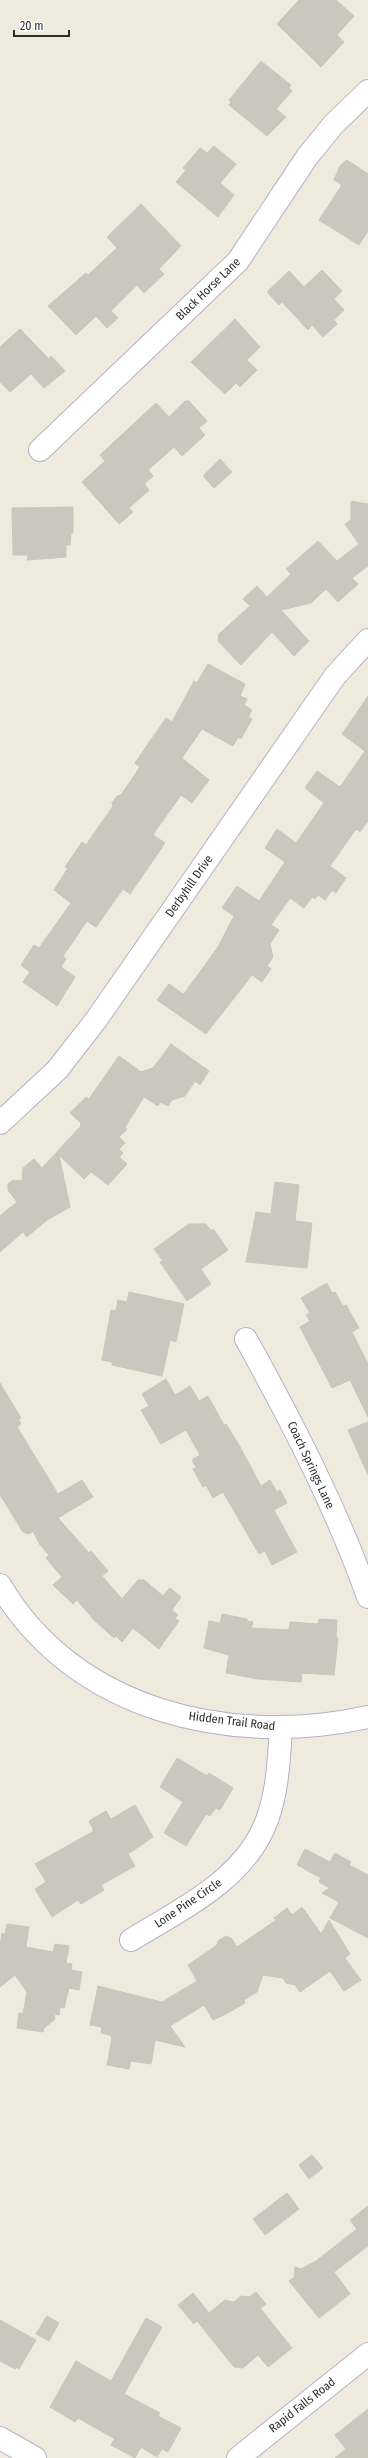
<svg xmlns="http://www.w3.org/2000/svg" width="368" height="2458" font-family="'Fira Sans Condensed',sans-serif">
  <rect width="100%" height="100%" fill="#f0eade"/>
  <g fill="#cbc7be" stroke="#ccc6b7">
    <polygon points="299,0 336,0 354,16 337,35 344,42 321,67 277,24"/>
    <polygon points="261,61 291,85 289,88 292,91 276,109 286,117 267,136 229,105 231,102 229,100"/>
    <polygon points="214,146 236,164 220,183 234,195 218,217 176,182 186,170 183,168 200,148 207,153"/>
    <polygon points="347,160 368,174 368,231 359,245 319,220 342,185 334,180 340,166"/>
    <polygon points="141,204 181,246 159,269 164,274 144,293 137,285 111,311 118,318 107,328 96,316 76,335 48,306 86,273 88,275 117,248 107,237"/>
    <polygon points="322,270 342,291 334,299 344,310 334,320 337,324 323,337 312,325 308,330 282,302 279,305 267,292 289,271 304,287"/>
    <polygon points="235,319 260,347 247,360 257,370 240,387 236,383 225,394 191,362"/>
    <polygon points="20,329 49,359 51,356 65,371 44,388 31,374 10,392 0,382 0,347"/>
    <polygon points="185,401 189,401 207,421 199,428 205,435 182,456 174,447 148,470 153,476 144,484 149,490 129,508 133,512 119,524 82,482 105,461 100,455 156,403 169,417"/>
    <polygon points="220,459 232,472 214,488 203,476"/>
    <polygon points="351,501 368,504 368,566 352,578 358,584 338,602 326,589 311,603 281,610 309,641 294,656 272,632 241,665 218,641 219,634 250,606 243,599 257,586 267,597 291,574 286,569 318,541 337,561 359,544 345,524 351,520"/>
    <polygon points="73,507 73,533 71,533 70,545 66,545 66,557 27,560 28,555 13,555 12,508"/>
    <polygon points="208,664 245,684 240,696 247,699 244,705 252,710 248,717 252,719 241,739 238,737 233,746 202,729 182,758 209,780 192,803 181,795 159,826 153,835 165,843 130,894 123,889 96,927 87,921 63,956 66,959 61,967 75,977 57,1006 23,982 30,972 21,965 34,945 39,948 71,903 54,890 68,868 65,867 82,842 86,845 113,806 112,803 117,796 121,795 140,767 135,763 166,718 172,722 194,681 197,683"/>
    <polygon points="368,696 368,821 360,832 356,829 330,866 346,878 336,893 332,890 325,900 318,895 315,899 312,897 304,908 290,898 271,925 279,930 270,944 273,957 267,966 271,969 262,982 252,975 206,1034 157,1000 169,984 183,994 186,991 218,947 234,916 222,908 237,886 259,901 285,862 265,848 277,829 296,843 324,803 305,788 317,771 340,787 365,751 342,734"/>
    <polygon points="171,1044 209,1071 200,1085 195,1081 185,1096 172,1100 168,1106 160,1102 158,1106 144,1097 125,1127 127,1129 119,1137 125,1143 119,1149 123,1153 119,1157 127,1164 108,1185 91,1172 84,1179 59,1155 70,1207 47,1220 27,1237 23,1232 0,1252 0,1216 17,1202 8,1190 8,1184 13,1180 22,1181 23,1168 34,1159 42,1168 80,1127 81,1123 70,1113 86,1097 89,1099 119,1056 141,1072 153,1068"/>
    <polygon points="275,1182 299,1185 295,1221 312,1223 307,1268 246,1262 256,1212 271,1214"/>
    <polygon points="189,1224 206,1224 211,1231 213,1229 228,1250 201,1269 211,1284 187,1301 160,1262 163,1261 154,1249"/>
    <polygon points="327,1283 332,1293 335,1292 343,1306 346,1305 359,1328 352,1332 368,1364 368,1417 350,1380 332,1388 300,1327 310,1321 306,1315 310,1313 301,1298"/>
    <polygon points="129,1292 184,1304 176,1342 170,1340 162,1376 112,1365 112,1362 102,1360 111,1310 116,1311 118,1300 127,1302"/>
    <polygon points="166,1379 175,1395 190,1386 199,1401 208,1396 224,1425 226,1424 239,1445 261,1486 270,1480 277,1492 280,1490 287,1503 274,1510 297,1552 272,1565 265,1551 259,1554 223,1492 213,1498 206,1485 203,1487 193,1469 196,1468 192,1460 200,1455 186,1430 161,1444 141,1410 149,1406 142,1394"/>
    <polygon points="0,1383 21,1418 18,1419 21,1424 17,1427 58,1494 82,1480 93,1497 58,1518 89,1553 91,1551 108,1571 102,1576 122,1599 138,1580 144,1580 163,1596 170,1588 181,1597 172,1610 178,1615 175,1618 179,1621 159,1649 133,1628 122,1642 116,1636 114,1638 94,1620 77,1600 73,1604 53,1585 62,1577 46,1558 49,1555 40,1545 33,1531 29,1534 23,1532 0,1495"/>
    <polygon points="368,1422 368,1475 348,1430"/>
    <polygon points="222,1614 247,1619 247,1621 253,1622 251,1628 289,1630 290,1622 318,1624 319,1619 337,1620 336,1637 338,1638 334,1675 302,1673 301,1682 258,1679 226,1673 229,1655 204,1648 209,1621 220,1623"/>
    <polygon points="177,1758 207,1776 209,1773 233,1788 220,1810 216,1808 210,1816 206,1814 186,1846 164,1833 183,1802 160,1787"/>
    <polygon points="135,1805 153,1837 128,1854 135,1866 101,1885 104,1890 81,1904 78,1900 52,1917 35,1889 46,1882 35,1864 94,1831 89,1821 106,1811 111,1819"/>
    <polygon points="305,1849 330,1862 335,1853 351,1862 349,1865 368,1875 368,1938 330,1918 339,1902 322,1893 329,1888 319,1882 321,1878 297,1865"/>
    <polygon points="302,1907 321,1934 329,1920 350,1954 345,1958 361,1980 344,1991 330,1971 300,1992 295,1985 286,1983 283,1978 263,1975 257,1992 244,2000 245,2003 226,2014 213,2020 204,2005 170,2026 185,2047 155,2040 151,2064 131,2061 129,2069 107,2065 112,2038 110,2035 101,2033 102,2027 90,2025 98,1986 162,2002 197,1981 188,1965 217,1945 218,1941 226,1936 232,1939 237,1947 276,1920 274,1918 287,1908 292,1915"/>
    <polygon points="7,1924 29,1927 26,1947 53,1952 55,1944 69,1946 66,1963 72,1964 71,1970 82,1972 79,1990 69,1988 64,2008 60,2007 59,2015 55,2014 54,2020 44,2028 43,2032 17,2028 19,2013 23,2014 27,1992 15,1975 0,1987 0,1945 2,1933 5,1934"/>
    <polygon points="312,2155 323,2168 309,2179 299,2165"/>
    <polygon points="287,2193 299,2209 265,2235 253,2219"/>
    <polygon points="368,2206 368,2246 334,2272 350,2294 319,2318 289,2281 294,2277 295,2267 301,2269 316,2261 357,2229 350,2220"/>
    <polygon points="256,2292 266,2304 260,2308 292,2348 268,2367 258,2355 243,2368 234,2367 197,2321 194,2324 178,2305 193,2293 209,2313 225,2300 234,2302 241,2296 249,2297"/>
    <polygon points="47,2316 59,2323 49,2341 36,2334"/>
    <polygon points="146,2318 162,2327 124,2394 160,2413 158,2416 181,2428 168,2452 162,2449 157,2457 141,2447 135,2458 111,2445 115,2439 78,2418 75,2422 50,2407 76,2361 111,2381"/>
    <polygon points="0,2320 36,2340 19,2369 16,2367 15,2369 0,2361"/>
    <polygon points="368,2409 368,2458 335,2458 346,2449 335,2435"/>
  </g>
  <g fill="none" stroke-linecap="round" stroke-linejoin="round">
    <defs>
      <g id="minor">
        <polyline points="40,450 238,261 307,157 333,125 368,91"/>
        <polyline points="0,1123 57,1070 96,1020 335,676 368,640"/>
        <path d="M246,1339C292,1422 336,1507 368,1597"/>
        <path d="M0,1585C75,1712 231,1747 368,1717"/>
        <path d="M131,1940C181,1909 245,1880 267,1820C278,1790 279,1758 281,1727"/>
        <polyline points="0,2438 35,2458"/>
        <polyline points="238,2458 368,2354"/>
      </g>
    </defs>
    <use href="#minor" stroke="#b2b3c2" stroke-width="24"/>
    <use href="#minor" stroke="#fff" stroke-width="22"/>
  </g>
  <g text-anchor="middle" stroke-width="3.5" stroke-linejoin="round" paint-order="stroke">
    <g font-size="12" fill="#2d2d2d" stroke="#fff">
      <text transform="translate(208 289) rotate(-44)" y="4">Black Horse Lane</text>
      <text transform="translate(189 886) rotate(-55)" y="4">Derbyhill Drive</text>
      <text transform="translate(311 1465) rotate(65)" y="4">Coach Springs Lane</text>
      <text transform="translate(232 1721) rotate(7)" y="4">Hidden Trail Road</text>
      <text transform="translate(188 1903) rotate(-34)" y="4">Lone Pine Circle</text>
      <text transform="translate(302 2405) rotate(-38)" y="4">Rapid Falls Road</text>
    </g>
  </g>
  <path d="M14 30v6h55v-6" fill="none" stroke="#2d2d2d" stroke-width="2"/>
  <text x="20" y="30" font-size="12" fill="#2d2d2d" stroke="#ffffff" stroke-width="3" paint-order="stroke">20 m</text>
</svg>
